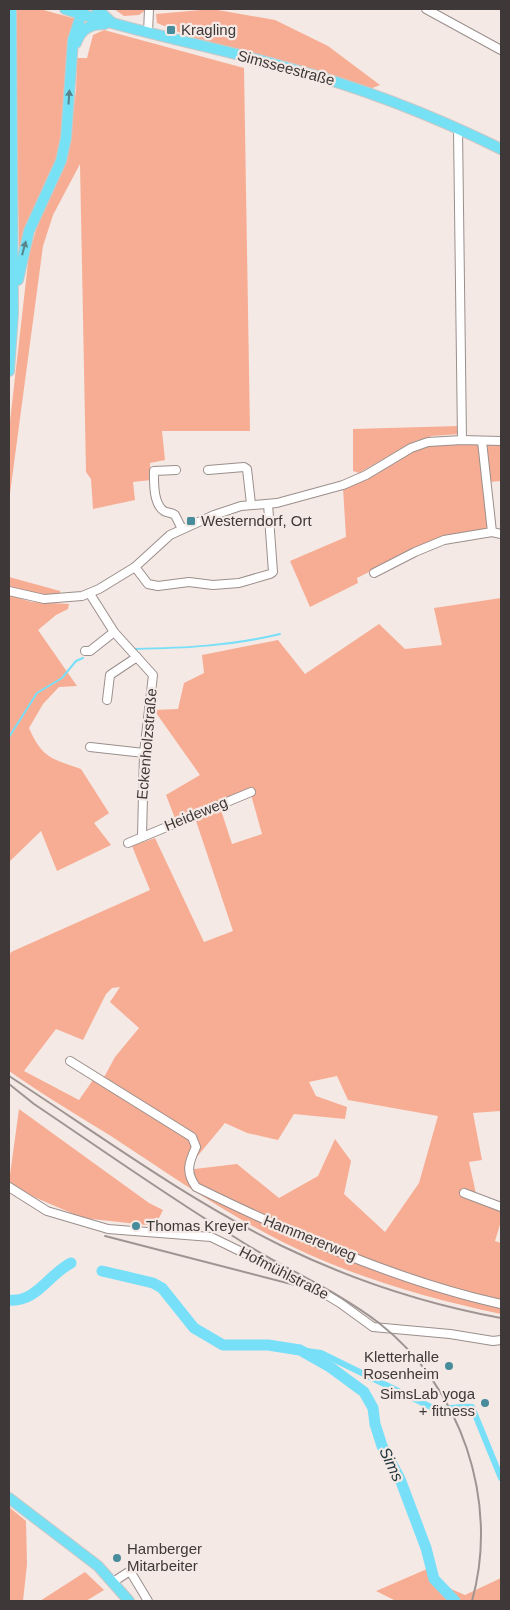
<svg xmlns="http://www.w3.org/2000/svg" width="510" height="1610" font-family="Helvetica,sans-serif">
  <rect width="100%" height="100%" fill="#f5e9e5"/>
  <g fill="#f7ad93" fill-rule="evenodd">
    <polygon points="15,9 40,9 76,19 60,149 19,254"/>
    <polygon points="114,9 147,9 139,15 124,16"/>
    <polygon points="212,9 275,20 328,46 380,85 370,89 292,63 195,39 157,23 156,14"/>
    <polygon points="104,30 244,68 250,431 162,431 165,460 150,463 151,480 133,482 135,500 93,509 91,479 86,472 80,164 53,215 43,246 9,501 9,430 29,254 38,223 66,162 76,91 77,58 87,58 93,35"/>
    <polygon points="459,426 459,434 432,436 413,442 359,473 353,471 353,429"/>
    <path d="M480,443L490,527L488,530L411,551L357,578L358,583L310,607L290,561L346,537L343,488C374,477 400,450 433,444C448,441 465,443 480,443Z"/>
    <polygon points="487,444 501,444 501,481 489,482"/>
    <polygon points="9,577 60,591 61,595 49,596 9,588"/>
    <path d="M9,595L32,602L69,604L68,609L56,615L38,630L77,686L59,687L43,704L29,728C42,758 52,759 81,769L109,813L94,823L111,845L57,871L41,831L9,862Z"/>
    <path d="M501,598V1113L500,1111L473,1113L482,1160L469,1162L477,1198L501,1205V1221L495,1241L501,1243V1314C436,1300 371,1282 310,1255C240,1224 178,1180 114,1138C79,1116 43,1095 9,1071V957L11,952L150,890L132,846L155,838L204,942L233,931L195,818L220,807L232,844L262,834L250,791L176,821L166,795L200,775L154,710L178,709L184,683L204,673L202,655L278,640L305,674L379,624L405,649L442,645L434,608ZM120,987L110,1002L139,1028L115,1057L102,1081L95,1077L79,1100L24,1071L56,1029L83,1040L106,994L112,988ZM337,1076L348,1100L438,1116L419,1183L385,1232L344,1194L351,1161L335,1139L318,1176L279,1198L237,1164L186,1170L225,1123L247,1133L278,1140L294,1114L345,1119L347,1107L316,1096L309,1082Z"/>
    <polygon points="19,1109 149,1203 163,1210 155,1226 83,1218 27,1194 9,1182"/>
    <polygon points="9,1507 26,1521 27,1564 23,1601 9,1601"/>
    <polygon points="427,1569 451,1589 465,1595 501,1578 501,1601 396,1601 376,1591"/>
    <polygon points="85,1572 104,1590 86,1601 40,1601"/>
  </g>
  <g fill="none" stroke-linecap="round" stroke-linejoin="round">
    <g stroke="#78dff8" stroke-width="2">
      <path d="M134,649C183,648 231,646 280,634"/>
      <polyline points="9,737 37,693 62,678 76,661 83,658"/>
    </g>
    <path stroke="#78dff8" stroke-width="6" d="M300,1350L321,1353L433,1408C447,1411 458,1405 472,1407L501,1478"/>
    <g stroke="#78dff8" stroke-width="11">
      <polyline points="102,1271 153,1283 162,1288 194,1328 223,1345 268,1345 300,1350 330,1367 364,1392 373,1408 375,1424 382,1446 400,1479 426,1548 434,1579 455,1601"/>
      <path d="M9,1300C36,1303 49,1274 71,1263"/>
    </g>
    <defs>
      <g id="minor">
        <polyline points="426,9 501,50"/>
        <polyline points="148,33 149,9"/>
        <polyline points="458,129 462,440"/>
        <polyline points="482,441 492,532 501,534"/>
        <path d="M176,470L154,471C154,482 153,504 164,511C167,513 171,512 175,515L182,529"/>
        <polyline points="208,470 244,467 247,469 251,504"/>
        <polyline points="135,567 148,584 158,586 189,582 213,585 239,583 270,574 273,572 268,504"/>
        <polyline points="374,573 415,552 444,540 492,532"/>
        <polyline points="9,591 44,599 82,596 99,589 135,567 170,535 214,515 241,506 277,503 343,485 366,475 411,448 428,442 462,440 501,441"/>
        <polyline points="90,594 114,632 153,675 144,753 142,837"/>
        <polyline points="85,651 90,651 114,632"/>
        <polyline points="107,700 110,675 137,657"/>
        <polyline points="90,747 144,753"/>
        <polyline points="128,843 251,792"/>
        <path d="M70,1061L192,1137L196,1147C189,1162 185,1172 196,1187C292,1234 397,1281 501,1304"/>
        <polyline points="9,1187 47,1211 108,1229 211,1237 312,1286 340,1303 373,1327 450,1334 493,1341 501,1340"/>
        <polyline points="464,1193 501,1207"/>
        <polyline points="113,1582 130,1571 148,1601"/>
      </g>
      <g id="major">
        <path d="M65,9C137,33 212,46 285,67C360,87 432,115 501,149"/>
        <polyline points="97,9 111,22"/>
        <path d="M76,43C81,29 90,24 105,24"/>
        <polyline points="18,280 29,231 61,161 66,138 73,40 83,9"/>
        <polyline points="9,371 13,313 11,9"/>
        <polyline points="9,1498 98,1566 129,1601"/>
      </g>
    </defs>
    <use href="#minor" stroke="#9b8f8c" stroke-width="10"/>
    <use href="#major" stroke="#c9c8c7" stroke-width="12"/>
    <use href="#minor" stroke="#fff" stroke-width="8"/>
    <use href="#major" stroke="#76e1f5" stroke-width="10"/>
    <g stroke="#9e9593" stroke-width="2">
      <path d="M9,1076C98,1134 186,1199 282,1246C352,1280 425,1304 501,1318"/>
      <path d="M9,1084L34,1104C101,1149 167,1196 236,1238C282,1268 335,1289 379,1323C461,1387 500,1501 472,1601"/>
      <polyline points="105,1236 322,1292"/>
    </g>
  </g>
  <defs><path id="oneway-solid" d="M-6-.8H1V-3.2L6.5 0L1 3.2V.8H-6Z" transform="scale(1.25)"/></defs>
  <g fill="#57858d">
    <use href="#oneway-solid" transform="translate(69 97) rotate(-86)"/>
    <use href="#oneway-solid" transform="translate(24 248) rotate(-75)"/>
  </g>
  <g fill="#488b9b" stroke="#f5e9e5" stroke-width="2">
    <rect x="166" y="25" width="10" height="10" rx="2.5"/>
    <rect x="186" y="516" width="10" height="10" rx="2.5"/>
    <circle cx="136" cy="1226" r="5"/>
    <circle cx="449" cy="1366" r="5"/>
    <circle cx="485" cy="1403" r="5"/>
    <circle cx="117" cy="1558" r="5"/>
  </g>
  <g text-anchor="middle" stroke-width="4.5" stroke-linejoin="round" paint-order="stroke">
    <g font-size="15" fill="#3e3938" stroke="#f5e9e5" text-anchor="start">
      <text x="181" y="35">Kragling</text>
      <text x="201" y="526">Westerndorf, Ort</text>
      <text x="146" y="1231">Thomas Kreyer</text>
      <text x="439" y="1362" text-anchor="end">Kletterhalle<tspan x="439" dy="17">Rosenheim</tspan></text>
      <text x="475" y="1399" text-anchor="end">SimsLab yoga<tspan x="475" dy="17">+ fitness</tspan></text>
      <text x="127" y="1554">Hamberger<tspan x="127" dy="17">Mitarbeiter</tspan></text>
    </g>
    <g font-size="15" fill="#3e3938" stroke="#f5e9e5">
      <text transform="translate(286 68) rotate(15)" y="5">Simsseestraße</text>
      <text transform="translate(147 744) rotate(-85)" y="5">Eckenholzstraße</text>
      <text transform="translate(196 814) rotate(-22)" y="5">Heideweg</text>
      <text transform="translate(310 1238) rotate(22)" y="5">Hammererweg</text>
      <text transform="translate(284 1273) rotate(27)" y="5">Hofmühlstraße</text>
    </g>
    <g font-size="16" font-style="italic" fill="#1d353b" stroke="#f5e9e5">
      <text transform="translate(392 1464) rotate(65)" y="6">Sims</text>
    </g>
  </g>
  <rect width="510" height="1610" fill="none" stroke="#3e3938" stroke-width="20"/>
</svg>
